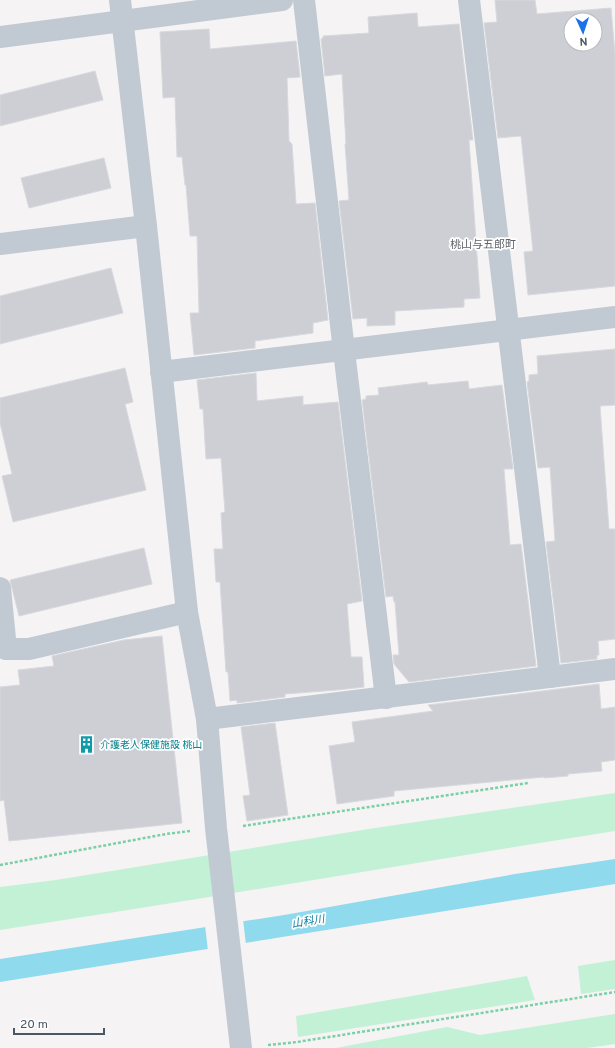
<svg xmlns="http://www.w3.org/2000/svg" width="615" height="1048" font-family="Overpass,'Noto Sans JP',sans-serif">
  <rect width="100%" height="100%" fill="#f5f3f3"/>
  <g fill="#c3f1d5">
    <path d="M615,793V831C410,863 205,899 0,930V887L56,880L375,828Z"/>
    <polygon points="615,960 615,989 581,994 578,966"/>
    <polygon points="527,976 535,1000 298,1037 296,1016"/>
    <polygon points="615,1014 615,1044 587,1048 336,1048 447,1027 480,1035"/>
  </g>
  <polygon fill="#90daee" points="615,859 615,884 0,982 0,959 284,915 515,874"/>
  <polygon fill="#f5f3f3" points="243,919 246,945 208,951 205,925"/>
  <g fill="#cdcfd5" stroke="#d7d9de" fill-rule="evenodd">
    <path d="M495,0H535L537,14L611,8L615,54V286L528,295L524,252L533,251L521,136L498,138L484,23L497,22ZM571,20H595V44H571Z"/>
    <polygon points="417,13 418,27 459,24 473,140 469,140 480,298 464,299 464,307 395,311 395,325 367,326 367,318 353,319 339,201 349,200 345,144 346,144 342,74 325,76 321,39 323,38 323,36 369,33 368,17"/>
    <polygon points="209,29 210,49 296,41 300,77 287,78 289,141 292,144 296,204 315,203 328,320 313,323 313,333 255,341 255,348 194,355 190,313 199,313 197,236 190,236 186,185 185,185 182,157 177,157 175,97 163,98 160,32"/>
    <polygon points="95,71 103,100 0,126 0,95"/>
    <polygon points="104,158 111,188 29,208 21,178"/>
    <polygon points="111,268 123,313 0,344 0,296"/>
    <polygon points="615,349 615,405 600,406 609,529 615,529 615,639 598,641 599,655 597,655 597,659 561,663 546,542 555,541 550,467 538,468 527,382 529,381 529,375 538,374 537,356"/>
    <polygon points="125,368 133,402 125,404 146,490 13,522 2,476 12,474 0,423 0,398"/>
    <polygon points="256,373 257,401 303,396 303,405 338,402 362,601 347,604 351,657 362,657 364,687 337,690 285,694 285,697 237,703 237,700 230,701 228,672 226,672 220,582 216,582 214,549 223,549 221,513 225,512 221,458 206,459 203,409 200,409 197,380"/>
    <polygon points="468,381 469,389 502,385 513,469 504,469 510,545 521,544 536,666 409,682 394,664 393,655 399,655 395,602 394,602 393,596 386,597 362,400 366,399 366,396 379,395 378,388 427,382 428,385"/>
    <polygon points="144,548 152,584 19,616 10,580"/>
    <polygon points="162,636 182,823 9,841 4,800 0,801 0,687 20,685 18,670 54,666 52,656 124,640"/>
    <polygon points="599,684 601,709 615,707 615,760 601,762 602,771 568,774 568,776 544,778 544,777 394,791 394,796 337,804 329,746 355,742 352,722 433,711 428,705"/>
    <polygon points="275,723 288,815 247,821 243,796 250,795 241,727"/>
  </g>
  <g fill="none" stroke-linecap="round" stroke-linejoin="round">
    <g stroke="#7ad0a6" stroke-width="2.5" stroke-dasharray="3 2" stroke-linecap="butt">
      <polyline points="243,826 528,783"/>
      <polyline points="0,865 166,834 190,831"/>
      <polyline points="268,1045 297,1042 615,992"/>
    </g>
    <g stroke="#c1cad2" stroke-width="22">
      <polyline points="120,0 146,226 187,612 207,719 216,828 241,1048"/>
      <polyline points="304,0 344,351 386,698"/>
      <polyline points="469,0 550,677"/>
      <polyline points="0,37 282,0"/>
      <polyline points="0,244 146,226"/>
      <polyline points="161,372 615,317"/>
      <polyline points="0,588 6,649"/>
      <polyline points="0,645 6,649 29,649 187,612"/>
      <polyline points="207,719 615,669"/>
    </g>
  </g>
  <defs>
    <symbol id="building-bare" viewBox="-9 -9 18 18"><path d="M-4-6H4V6H1V3H-1V6H-4ZM-2.5-4.3h1.7v1.8h-1.7ZM.8-4.3h1.7v1.8H.8ZM-2.5-1h1.7V.8h-1.7ZM.8-1h1.7V.8H.8Z" fill="#0f9aa8" stroke="#fff" stroke-width="2.5" paint-order="stroke"/></symbol>
  </defs>
  <g fill-rule="evenodd">
    <use href="#building-bare" x="74" y="732" width="25" height="25"/>
  </g>
  <g text-anchor="middle" stroke-width="3.5" stroke-linejoin="round" paint-order="stroke">
    <g font-size="10" fill="#0d838f" stroke="#fff" text-anchor="start">
      <text x="100" y="748">介護老人保健施設 桃山</text>
    </g>
    <g font-size="11" fill="#5f6368" stroke="#fff">
      <text x="483" y="248">桃山与五郎町</text>
    </g>
    <g font-size="11" font-style="italic" fill="#0c7c9b" stroke="#fff">
      <text transform="translate(308 921) rotate(-9)" y="4">山科川</text>
    </g>
  </g>
  <g transform="translate(583 32) rotate(177)"><circle r="19" fill="#ffffff" stroke="#b7bbc0"/>
  <path d="M0-3L7 15L0 10L-7 15Z" fill="#1a73e8"/>
  <text y="-6" font-size="11" font-weight="bold" text-anchor="middle" fill="#4a5661">N</text>
  </g>
  <path d="M14 1028v6h90v-6" fill="none" stroke="#4a5661" stroke-width="2"/>
  <text x="20" y="1028" font-size="12" fill="#4a5661" stroke="#ffffff" stroke-width="3" paint-order="stroke">20 m</text>
</svg>
